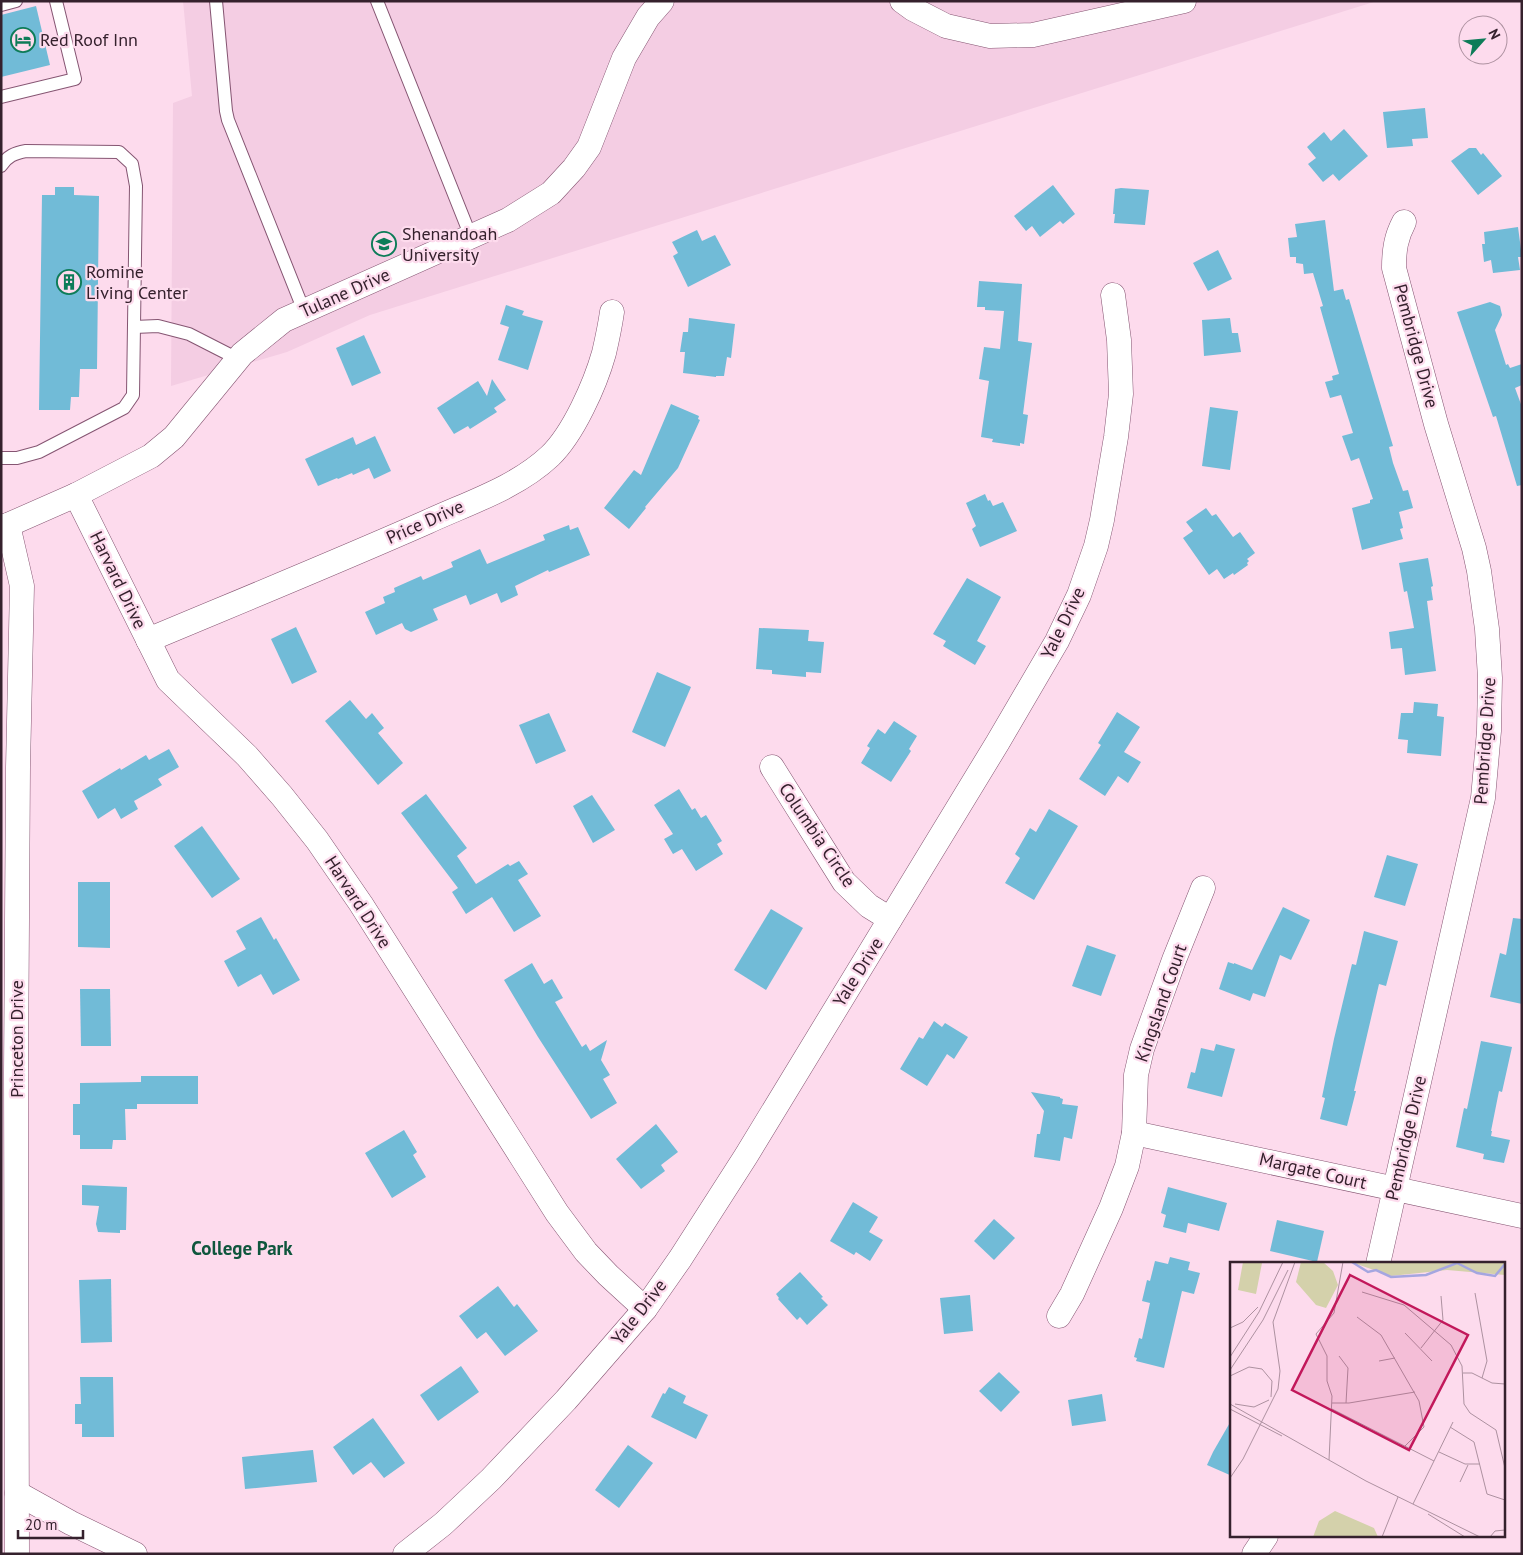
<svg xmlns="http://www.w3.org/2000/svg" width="1523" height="1555" font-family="'PT Sans',sans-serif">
  <rect width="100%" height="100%" fill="#fddbed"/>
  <polygon fill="#f4cde3" points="183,1 1377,1 370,315 287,352 171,386 173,103 192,96"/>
  <g fill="#71bbd7">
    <polygon points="36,6 50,65 1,77 1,15"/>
    <polygon points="1425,108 1428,138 1412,139 1413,146 1387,148 1383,112"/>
    <polygon points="1344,129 1368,156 1339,181 1333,174 1323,182 1308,164 1316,158 1307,147 1324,132 1331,141"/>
    <polygon points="1469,148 1476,148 1481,155 1483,153 1502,176 1478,195 1451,161"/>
    <polygon points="1053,185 1075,214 1063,224 1060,221 1040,237 1032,226 1026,231 1014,216"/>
    <polygon points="55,187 74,187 74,195 99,196 97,369 80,369 79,397 71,397 70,410 39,410 42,195 55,195"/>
    <polygon points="1121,188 1149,190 1145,225 1114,223 1115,214 1113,214 1115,189"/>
    <polygon points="1325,220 1334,291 1343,289 1346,300 1349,299 1393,446 1389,447 1393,463 1403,491 1408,490 1413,508 1399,512 1403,528 1400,529 1403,539 1362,550 1352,508 1370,503 1370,500 1373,499 1359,458 1351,461 1342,436 1353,433 1341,395 1330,398 1325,382 1333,380 1332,376 1339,374 1320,307 1323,306 1313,273 1304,274 1303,264 1296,263 1296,257 1290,257 1288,238 1297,237 1295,224"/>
    <polygon points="1518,227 1522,257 1518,257 1520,270 1493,273 1491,260 1484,262 1482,244 1485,244 1484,232"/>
    <polygon points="697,230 702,241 715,235 731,265 688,287 673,256 678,253 672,242"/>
    <polygon points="1218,250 1232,279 1208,291 1193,263"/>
    <polygon points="979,281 1022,284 1018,341 1032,343 1023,414 1028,415 1024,444 1020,443 1020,446 992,442 993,439 981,437 989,381 979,379 984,347 1000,349 1004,311 985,310 985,307 977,307"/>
    <polygon points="1490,302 1500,306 1502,315 1495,330 1506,365 1508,364 1510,368 1522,364 1522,385 1515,388 1522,407 1522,485 1517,486 1496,416 1493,417 1457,312"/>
    <polygon points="506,305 524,311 522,315 543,321 528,370 498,360 509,327 500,324"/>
    <polygon points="689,318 735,324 731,358 727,357 724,376 716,376 716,377 683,373 685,352 680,352 683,332 688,332"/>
    <polygon points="1230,318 1232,333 1238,333 1241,352 1204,356 1202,320"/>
    <polygon points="364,335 381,373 352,386 336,348"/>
    <polygon points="492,379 506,400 494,408 497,412 470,429 468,426 454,434 437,408 478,381 487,396"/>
    <polygon points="671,404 699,416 698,419 700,420 678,468 645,507 646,508 629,529 604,508 634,470 641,475"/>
    <polygon points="1210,407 1238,411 1230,470 1202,466"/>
    <polygon points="375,436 391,471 374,479 369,468 353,475 352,473 338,479 337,478 318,486 305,459 353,437 356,445"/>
    <polygon points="985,494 988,501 990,500 993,506 1003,502 1017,531 980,547 972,529 976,526 966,503"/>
    <polygon points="1206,508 1212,516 1216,514 1233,537 1240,532 1255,553 1247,559 1249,561 1247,563 1248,565 1234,575 1233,573 1224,579 1217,569 1209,575 1183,538 1193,531 1186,522"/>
    <polygon points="569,525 570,530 578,527 590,555 549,572 548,570 515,586 518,595 501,603 497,593 470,605 466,595 433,609 438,620 411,632 405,629 402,623 376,635 365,612 385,603 383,597 395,592 394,588 421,576 423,580 453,567 451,562 480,549 487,564 545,540 543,535"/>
    <polygon points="1428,558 1433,586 1431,587 1433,600 1427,601 1436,671 1405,675 1402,648 1391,649 1389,632 1414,628 1407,591 1404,592 1399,563"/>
    <polygon points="967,578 1001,597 977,641 986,646 975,665 943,646 946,641 933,634"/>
    <polygon points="296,627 317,672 292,684 271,639"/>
    <polygon points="759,628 809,630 808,641 824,642 821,673 806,672 806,677 772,674 772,670 756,669"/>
    <polygon points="657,672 691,687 665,747 632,732"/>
    <polygon points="350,700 366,719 372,713 384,728 378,733 403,763 378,785 325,721"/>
    <polygon points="1414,702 1438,704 1437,716 1444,717 1441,756 1407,753 1408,740 1398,739 1401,713 1413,713"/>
    <polygon points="1117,712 1140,727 1124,752 1141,762 1128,783 1118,776 1105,796 1079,779 1101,745 1098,743"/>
    <polygon points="549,713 566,751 536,764 519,725"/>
    <polygon points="894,721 917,736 909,749 911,751 891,782 861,763 870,748 867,746 878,729 885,734"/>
    <polygon points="169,749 179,767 158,779 162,785 134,801 138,809 121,819 115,808 98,819 82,791 120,768 121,770 146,755 149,760"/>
    <polygon points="679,789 692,810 695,808 701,818 706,815 722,841 717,844 723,854 696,871 682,849 673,854 664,839 673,834 654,805"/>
    <polygon points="426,794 467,848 457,856 476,884 508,864 510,866 519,861 528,874 518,880 541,916 514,932 492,897 466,914 452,892 458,888 401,813"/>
    <polygon points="592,795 615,830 593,843 573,806"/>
    <polygon points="1049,809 1078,826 1034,900 1005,883 1020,858 1015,854 1030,828 1036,832"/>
    <polygon points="202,826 240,879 212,898 174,846"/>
    <polygon points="1387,855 1418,864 1405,906 1374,897"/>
    <polygon points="78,882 110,882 110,948 78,947"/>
    <polygon points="1283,907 1310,920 1291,960 1280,955 1265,997 1253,993 1250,1001 1219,989 1228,962 1234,964 1234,963 1252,970"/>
    <polygon points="771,909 803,928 766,990 734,970"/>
    <polygon points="261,917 274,940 276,938 300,980 273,995 261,974 238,987 224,961 246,949 236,931"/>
    <polygon points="1513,918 1522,919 1522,1004 1490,997 1500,953 1506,955"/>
    <polygon points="1364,931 1398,941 1386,986 1379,984 1354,1091 1356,1091 1347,1126 1320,1119 1325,1098 1322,1097 1334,1039 1352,964 1356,965"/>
    <polygon points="1087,945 1116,955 1101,996 1072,986"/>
    <polygon points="532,963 544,984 552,979 563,998 555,1002 582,1047 586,1044 590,1051 607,1040 601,1060 610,1075 603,1079 617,1103 591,1119 538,1037 504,980"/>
    <polygon points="80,989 110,989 111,1046 81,1046"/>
    <polygon points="934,1021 942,1027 945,1023 968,1037 954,1059 947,1054 927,1086 900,1069 919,1037 923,1039"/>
    <polygon points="1481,1041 1512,1047 1502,1092 1499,1091 1491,1131 1492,1131 1491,1136 1510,1140 1504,1163 1483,1159 1484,1154 1456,1147 1464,1108 1467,1109"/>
    <polygon points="1216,1044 1235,1049 1222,1097 1187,1088 1191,1072 1195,1073 1201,1048 1214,1051"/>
    <polygon points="141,1076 198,1076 198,1104 137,1104 137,1109 125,1109 126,1140 113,1140 112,1149 80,1149 80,1135 73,1135 73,1104 80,1104 80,1083 141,1082"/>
    <polygon points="1031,1092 1060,1097 1060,1098 1063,1099 1062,1104 1078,1106 1072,1139 1064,1137 1060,1161 1034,1157 1037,1134 1040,1134 1044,1111"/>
    <polygon points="656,1124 678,1152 661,1165 665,1171 641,1189 616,1159"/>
    <polygon points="404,1130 417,1152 413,1155 426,1177 392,1198 365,1153"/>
    <polygon points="82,1185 127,1187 126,1230 120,1230 120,1233 98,1232 96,1224 99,1206 82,1205"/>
    <polygon points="1168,1187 1227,1203 1219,1231 1188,1223 1186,1233 1163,1227 1166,1215 1161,1213"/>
    <polygon points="853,1202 878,1217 869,1232 883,1240 870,1261 856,1252 854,1255 830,1241"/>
    <polygon points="994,1219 1015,1238 994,1260 974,1241"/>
    <polygon points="1277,1220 1324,1231 1317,1262 1270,1251"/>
    <polygon points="1170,1257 1190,1262 1188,1270 1200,1273 1194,1294 1182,1291 1164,1368 1136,1361 1137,1358 1134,1357 1139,1338 1142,1339 1150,1303 1142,1301 1147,1280 1150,1281 1155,1261 1168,1264"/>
    <polygon points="800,1272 823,1297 821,1298 828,1305 807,1325 800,1317 797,1320 778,1299 779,1298 776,1294"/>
    <polygon points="111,1279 112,1342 81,1343 79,1280"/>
    <polygon points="498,1286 514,1307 517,1304 538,1331 505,1356 486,1332 477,1339 459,1316"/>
    <polygon points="970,1295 973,1331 944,1334 940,1298"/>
    <polygon points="461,1366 479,1392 438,1421 420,1395"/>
    <polygon points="999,1372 1020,1392 1001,1412 979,1391"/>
    <polygon points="80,1377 113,1377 114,1437 82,1437 82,1424 75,1424 75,1404 81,1404"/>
    <polygon points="669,1387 686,1396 683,1403 708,1415 696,1439 651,1417 663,1393 665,1394"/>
    <polygon points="1102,1394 1106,1421 1072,1426 1068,1400"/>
    <polygon points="373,1418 405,1463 384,1478 371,1462 353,1475 333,1447"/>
    <polygon points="1232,1419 1232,1476 1207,1465 1213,1452"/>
    <polygon points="628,1445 653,1463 619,1508 595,1490"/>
    <polygon points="313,1450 317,1482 245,1489 242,1457"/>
  </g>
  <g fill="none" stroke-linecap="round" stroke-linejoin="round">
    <defs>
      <g id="lane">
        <polyline points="216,1 226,111 228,120 304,311"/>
        <polyline points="377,1 471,237"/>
        <polyline points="1,5 16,1"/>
        <polyline points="1,97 75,79 56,1"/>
        <path d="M1,166C7,156 15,153 26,151L119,152L132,164L136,186L133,395L124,408L39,452L17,458H1"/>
        <polyline points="134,327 158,326 189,334 238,359"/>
      </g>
      <g id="street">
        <polyline points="902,1 913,9 946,26 990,36 1033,35 1184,1"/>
        <polyline points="76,495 168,680 247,756 282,796 317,840 361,904 557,1213 586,1252 608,1275 645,1309"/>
        <polyline points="8,525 22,586 18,767 16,1073 17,1554"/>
        <polyline points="1,528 76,495 151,456 174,437 242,354 284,320 508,220 551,193 574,168 589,147 624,58 648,17 662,1"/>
        <path d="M148,640C241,601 334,563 427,522C468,503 516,488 550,456C573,434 595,385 604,353C607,340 610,326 612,312"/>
        <polyline points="772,767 844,882 869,906 890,919"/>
        <polyline points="1134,1133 1522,1216"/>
        <path d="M1378,1264L1483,798L1489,731L1490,678L1487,629L1479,571L1474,548L1436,424L1394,268C1394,250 1396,237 1404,222"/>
        <polyline points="1059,1316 1072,1294 1111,1208 1127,1166 1134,1133 1136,1075 1142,1049 1174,960 1203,888"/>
        <polyline points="17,1493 71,1523 135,1554"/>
        <polyline points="405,1554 443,1524 491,1479 566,1400 645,1309 680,1259 746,1156 998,742 1057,641 1079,595 1096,546 1102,520 1116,437 1121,394 1119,340 1113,295"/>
        <polyline points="1254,1554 1266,1536"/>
      </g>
    </defs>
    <use href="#lane" stroke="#855572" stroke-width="14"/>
    <use href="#street" stroke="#855572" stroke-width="25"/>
    <use href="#lane" stroke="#fff" stroke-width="12"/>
    <use href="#street" stroke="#fff" stroke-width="24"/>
  </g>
  <defs>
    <symbol id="hotel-ring" viewBox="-11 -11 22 22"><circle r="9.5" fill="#fddbed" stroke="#0d7c58" stroke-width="1.5"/><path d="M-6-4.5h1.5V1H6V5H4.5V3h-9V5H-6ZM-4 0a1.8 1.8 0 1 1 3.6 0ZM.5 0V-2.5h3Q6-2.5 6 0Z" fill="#0d7c58"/></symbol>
    <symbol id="university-ring" viewBox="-11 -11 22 22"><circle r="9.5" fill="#fddbed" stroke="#0d7c58" stroke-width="1.5"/><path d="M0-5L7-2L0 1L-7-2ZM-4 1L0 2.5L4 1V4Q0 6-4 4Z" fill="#0d7c58"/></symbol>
    <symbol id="building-ring" viewBox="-11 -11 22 22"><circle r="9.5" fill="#fddbed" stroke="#0d7c58" stroke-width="1.5"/><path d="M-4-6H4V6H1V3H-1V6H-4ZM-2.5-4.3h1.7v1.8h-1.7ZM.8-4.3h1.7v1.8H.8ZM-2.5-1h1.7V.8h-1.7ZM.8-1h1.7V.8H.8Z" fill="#0d7c58"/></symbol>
  </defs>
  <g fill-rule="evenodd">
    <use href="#hotel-ring" x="9" y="26" width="28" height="28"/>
    <use href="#university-ring" x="370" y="230" width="28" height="28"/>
    <use href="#building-ring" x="55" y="268" width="28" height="28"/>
  </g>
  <g text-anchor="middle" stroke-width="4.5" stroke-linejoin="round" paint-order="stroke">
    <g font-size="18" fill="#35212d" stroke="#fddbed" text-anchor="start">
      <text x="40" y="46">Red Roof Inn</text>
      <text x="402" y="240">Shenandoah<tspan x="402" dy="21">University</tspan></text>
      <text x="86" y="278">Romine<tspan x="86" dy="21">Living Center</tspan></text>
    </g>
    <g font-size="18" fill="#35212d" stroke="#fddbed">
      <text transform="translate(345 293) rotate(-24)" y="6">Tulane Drive</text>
      <text transform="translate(1416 346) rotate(75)" y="6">Pembridge Drive</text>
      <text transform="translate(425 522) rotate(-24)" y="6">Price Drive</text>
      <text transform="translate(118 580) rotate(64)" y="6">Harvard Drive</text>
      <text transform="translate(1063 623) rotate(-64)" y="6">Yale Drive</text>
      <text transform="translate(1485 741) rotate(-86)" y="6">Pembridge Drive</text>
      <text transform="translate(817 835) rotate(56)" y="6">Columbia Circle</text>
      <text transform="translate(358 902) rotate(57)" y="6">Harvard Drive</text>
      <text transform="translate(858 972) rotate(-58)" y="6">Yale Drive</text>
      <text transform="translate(1161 1003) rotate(-71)" y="6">Kingsland Court</text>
      <text transform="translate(17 1039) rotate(-90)" y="6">Princeton Drive</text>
      <text transform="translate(1406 1138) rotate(-77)" y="6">Pembridge Drive</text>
      <text transform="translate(1313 1171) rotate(13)" y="6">Margate Court</text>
      <text transform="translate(639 1312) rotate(-52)" y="6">Yale Drive</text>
    </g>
    <g font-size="19" font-weight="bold" fill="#0f563d" stroke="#fddbed">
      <text x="242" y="1255">College Park</text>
    </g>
  </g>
  <g transform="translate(1230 1262)">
    <rect width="275" height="275" fill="#fddbed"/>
    <path d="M13,0L32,1L26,32L8,28ZM71,0H93L103,9L108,23L96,46L86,43L66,20ZM121,0H275V13L217,8L161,14ZM105,249L144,266L148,275H83L89,259Z" fill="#d4d1ab"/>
    <path fill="none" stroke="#a5a6e0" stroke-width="2.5" d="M122,0L138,10L146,8L161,15L196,13L227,1L247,11L265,14L275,2"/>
    <path fill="none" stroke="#ad91a0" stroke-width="1" d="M132,30L174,43L221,83L232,104L234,142L240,151L266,168L275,206M245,31L257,99L252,116M127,55L151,73L189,139L194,165L175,184M0,66L13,60L28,45M175,71L202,99M191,86L213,58L211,34M109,94L118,106L116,141M0,95L29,50L53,0M149,99L165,96M0,108L33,58L58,8M233,111H242L262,121L275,122M0,114L19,105L32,107L42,119L41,135M102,141H119L185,130M0,142L136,219L250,275M5,142L24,145L39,138M0,147L52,174M102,147L204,199M220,165L244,180L257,232L275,238M209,190L235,202H250M99,198L102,134L97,119V94L86,72L104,51L113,0M0,216L13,197L48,127L50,109L43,60L65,0M230,220L238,203M183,242L223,160M198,252L235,275M152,275L168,235M260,275L265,269L275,268"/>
    <path fill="#c2185b" fill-opacity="0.15" stroke="#c2185b" stroke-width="2.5" d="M120,13L238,73L179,188L62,128Z"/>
    <rect width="275" height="275" fill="none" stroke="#35212d" stroke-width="2.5"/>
  </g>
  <rect width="1523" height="1555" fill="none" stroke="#35212d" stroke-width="5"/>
  <g transform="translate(1483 40) rotate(63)"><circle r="24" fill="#fddbed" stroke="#ad91a0"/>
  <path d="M0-4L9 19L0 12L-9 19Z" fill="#0d7c58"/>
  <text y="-8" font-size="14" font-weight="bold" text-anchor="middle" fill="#35212d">N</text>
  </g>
  <path d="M18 1530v8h65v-8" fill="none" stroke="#35212d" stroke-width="2.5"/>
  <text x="25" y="1530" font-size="15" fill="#35212d" stroke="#fddbed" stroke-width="4" paint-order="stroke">20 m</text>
</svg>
